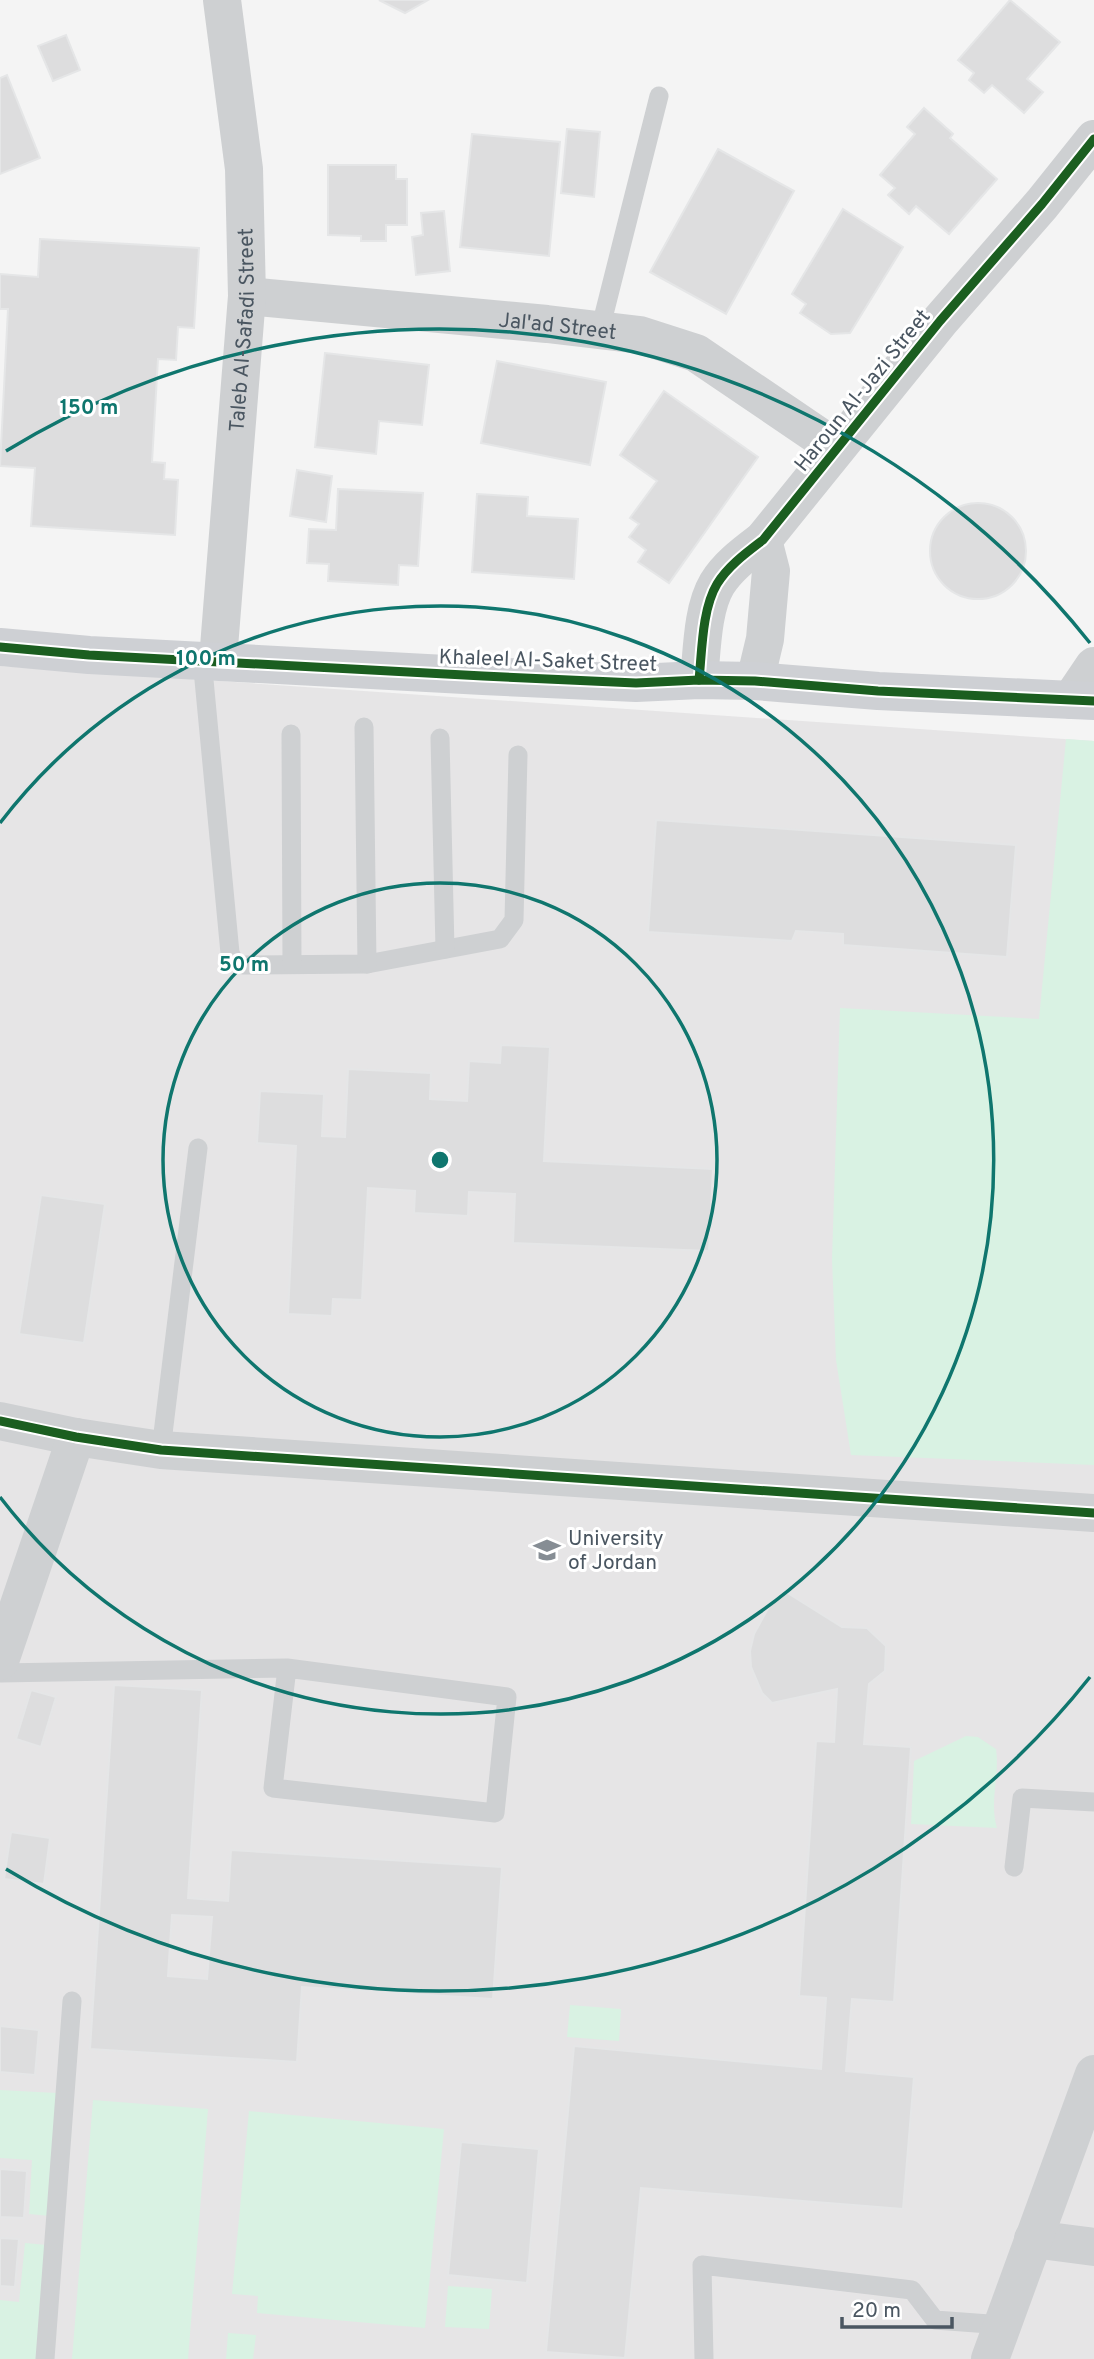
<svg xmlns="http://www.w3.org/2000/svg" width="1094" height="2359" font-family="Overpass,sans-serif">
  <rect width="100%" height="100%" fill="#f4f4f4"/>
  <polygon fill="#e6e5e6" points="0,666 1094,741 1094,2359 0,2359"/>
  <g fill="#d9f2e3">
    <polygon points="1066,739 1094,741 1094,1465 851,1455 836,1360 832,1259 840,1008 1039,1019"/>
    <path d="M966,1736L978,1737L996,1749C1000,1776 989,1802 997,1828L911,1824L914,1761Z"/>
    <polygon points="570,2005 621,2009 619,2041 567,2037"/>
    <polygon points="0,2090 57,2093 50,2216 29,2214 32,2160 0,2158"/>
    <polygon points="93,2100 208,2109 188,2359 72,2359"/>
    <polygon points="249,2111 444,2129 425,2328 257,2313 258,2296 232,2294"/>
    <polygon points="25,2243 47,2245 36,2359 0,2359 0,2300 19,2302"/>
    <polygon points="448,2286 492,2289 489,2329 445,2327"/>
    <polygon points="228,2333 256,2335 253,2359 226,2359"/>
  </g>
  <g fill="#ddddde" stroke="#e5e6e7" stroke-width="2" fill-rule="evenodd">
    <polygon points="379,0 428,0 405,13"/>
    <polygon points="1010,0 1060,42 1027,79 1043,92 1024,113 992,85 984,93 969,80 974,73 958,60"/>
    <polygon points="66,35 80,70 53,81 38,46"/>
    <polygon points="7,75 40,158 0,174 0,78"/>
    <polygon points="924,108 953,134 950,138 997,179 949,234 916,206 909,214 888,195 895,188 880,175 915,134 907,127"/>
    <polygon points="567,129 600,132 594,197 561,193"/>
    <polygon points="472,134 560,142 549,256 460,247"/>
    <polygon points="718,149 794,191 726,314 650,272"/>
    <polygon points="328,165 396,165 396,179 407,179 407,225 386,225 386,241 361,241 361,236 328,235"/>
    <polygon points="843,209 903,247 850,333 831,334 800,313 806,304 792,294"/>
    <polygon points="444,211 450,271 416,275 412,237 423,235 421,213"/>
    <polygon points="40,239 199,248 194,328 178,327 176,360 158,359 152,462 165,463 164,479 178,480 175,535 31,526 35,468 0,466 8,309 0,309 0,274 38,277"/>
    <polygon points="325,353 429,365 422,425 379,421 376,454 315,447"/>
    <polygon points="497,361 606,382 590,465 481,443"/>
    <polygon points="664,391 758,457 669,583 638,562 646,550 629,537 639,524 630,518 657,481 620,455"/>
    <polygon points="297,470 332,476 326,522 290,516"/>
    <polygon points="338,489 423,493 418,566 399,565 398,585 328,581 329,564 307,563 309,529 336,530"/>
    <polygon points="477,494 528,497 527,516 578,519 574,579 472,572"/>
    <circle cx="978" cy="551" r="48"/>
    <polygon points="656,820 1016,845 1007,957 843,945 843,934 796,931 792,941 648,932"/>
    <polygon points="501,1045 550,1047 544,1161 713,1169 709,1251 513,1243 515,1194 469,1192 468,1216 414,1213 415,1191 368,1188 362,1300 333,1299 332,1316 288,1314 296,1146 257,1143 260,1091 324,1094 322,1136 345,1137 348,1069 431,1073 430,1099 467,1101 469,1061 500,1063"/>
    <polygon points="41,1195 105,1204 84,1343 19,1334"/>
    <polygon points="786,1592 842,1627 867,1628 886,1646 885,1671 869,1684 864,1744 911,1747 894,2002 852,1999 846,2071 914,2077 903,2209 641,2188 625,2358 546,2352 574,2046 821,2069 826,1998 799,1996 816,1741 834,1742 837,1689 772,1703 762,1693 751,1667 750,1651 754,1634 771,1603"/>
    <path d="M114,1685L202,1690L188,1898L228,1901L231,1850L502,1867L493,1999L302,1987L297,2062L90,2049ZM172,1915L212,1917L207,1979L168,1976Z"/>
    <polygon points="31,1690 56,1697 41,1747 16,1739"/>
    <polygon points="11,1832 50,1838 44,1884 4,1879"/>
    <polygon points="0,2026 39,2030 35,2075 0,2072"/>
    <polygon points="461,2142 539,2149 527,2283 448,2275"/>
    <polygon points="0,2169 27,2171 24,2218 0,2217"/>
    <polygon points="0,2238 19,2239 15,2287 0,2286"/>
  </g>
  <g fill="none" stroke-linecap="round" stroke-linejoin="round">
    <g stroke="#ced0d2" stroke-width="19">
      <polyline points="600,330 659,96"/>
      <polyline points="202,659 230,953 234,961 243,965 367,964 500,939 514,920 518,755"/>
      <polyline points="364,727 367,964"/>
      <polyline points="291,734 292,964"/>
      <polyline points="440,738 445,949"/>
      <polyline points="161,1450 198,1148"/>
      <polyline points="0,1673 287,1668 507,1697 495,1813 273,1788 287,1668"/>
      <polyline points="1014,1867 1022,1798 1094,1802"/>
      <polyline points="45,2359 72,2001"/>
      <polyline points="704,2359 702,2265 912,2290 935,2320 1003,2325"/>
    </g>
    <g stroke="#ced0d2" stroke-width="38">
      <path id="s1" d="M247,296L547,324L640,335L696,353L836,448"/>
      <path id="s2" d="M218,660L247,296L244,169L222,0"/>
      <path d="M699,680C702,651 702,609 717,584C728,566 746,553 763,540L940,321L1042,204L1094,139"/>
      <polyline points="755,681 765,639 771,571 763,540"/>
      <polyline points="1071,700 1094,666"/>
      <polyline points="0,1421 76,1437 161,1450 1094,1513"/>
      <polyline points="0,1661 76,1437"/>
      <polyline points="1033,2239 1094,2247"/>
      <polyline points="990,2359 1094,2074"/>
    </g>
    <polyline stroke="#ced0d4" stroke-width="38" points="0,647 89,655 483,676 636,683 699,680 755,681 878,691 1094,701"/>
    <defs>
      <g id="cycleway">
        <polyline points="0,647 89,655 483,676 636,683 699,680 755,681 878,691 1094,701"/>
        <path d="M699,680C702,651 702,609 717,584C728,566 746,553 763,540L940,321L1042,204L1094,139"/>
        <polyline points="0,1421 76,1437 161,1450 1094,1513"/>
      </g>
    </defs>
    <use href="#cycleway" stroke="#fff" stroke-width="13"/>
    <use href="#cycleway" stroke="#1b5e20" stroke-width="9"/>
  </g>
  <g fill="none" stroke="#0f766e" stroke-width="3.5">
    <circle cx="440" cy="1160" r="277"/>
    <path d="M0 823A554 554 0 1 1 0 1497"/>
    <path d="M1090 1677A831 831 0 0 1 6 1869M6 451A831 831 0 0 1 1090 643"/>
  </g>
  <defs>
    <symbol id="university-bare" viewBox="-9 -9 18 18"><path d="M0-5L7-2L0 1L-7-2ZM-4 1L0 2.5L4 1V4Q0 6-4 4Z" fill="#868d94" stroke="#fff" stroke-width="2.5" paint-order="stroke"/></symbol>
  </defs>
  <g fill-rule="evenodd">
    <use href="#university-bare" x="528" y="1531" width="38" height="38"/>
  </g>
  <g text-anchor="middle" stroke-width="6" stroke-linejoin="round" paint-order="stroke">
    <g font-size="21" fill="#4a5661" stroke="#fff">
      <text dy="7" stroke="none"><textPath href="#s1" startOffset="312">Jal'ad Street</textPath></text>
      <text dy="7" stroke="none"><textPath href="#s2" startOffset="331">Taleb Al-Safadi Street</textPath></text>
      <text transform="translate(862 390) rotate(-51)" y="7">Haroun Al-Jazi Street</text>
      <text transform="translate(548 660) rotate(2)" y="7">Khaleel Al-Saket Street</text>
    </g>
    <g font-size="21" fill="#4a5661" stroke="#fff" text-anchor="start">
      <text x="568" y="1545">University<tspan x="568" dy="24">of Jordan</tspan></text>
    </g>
  </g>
  <circle cx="440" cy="1160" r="10" fill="#0f766e" stroke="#fff" stroke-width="3.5"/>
  <g font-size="21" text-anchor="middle" font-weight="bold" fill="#0f766e" stroke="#fff" stroke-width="6" stroke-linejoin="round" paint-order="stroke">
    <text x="89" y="414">150 m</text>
    <text x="206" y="665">100 m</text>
    <text x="244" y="971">50 m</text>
  </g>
  <path d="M842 2317v10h110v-10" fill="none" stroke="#4a5661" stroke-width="3.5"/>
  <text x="852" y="2317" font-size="21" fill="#4a5661" stroke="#ffffff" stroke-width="5" paint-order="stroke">20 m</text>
</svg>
